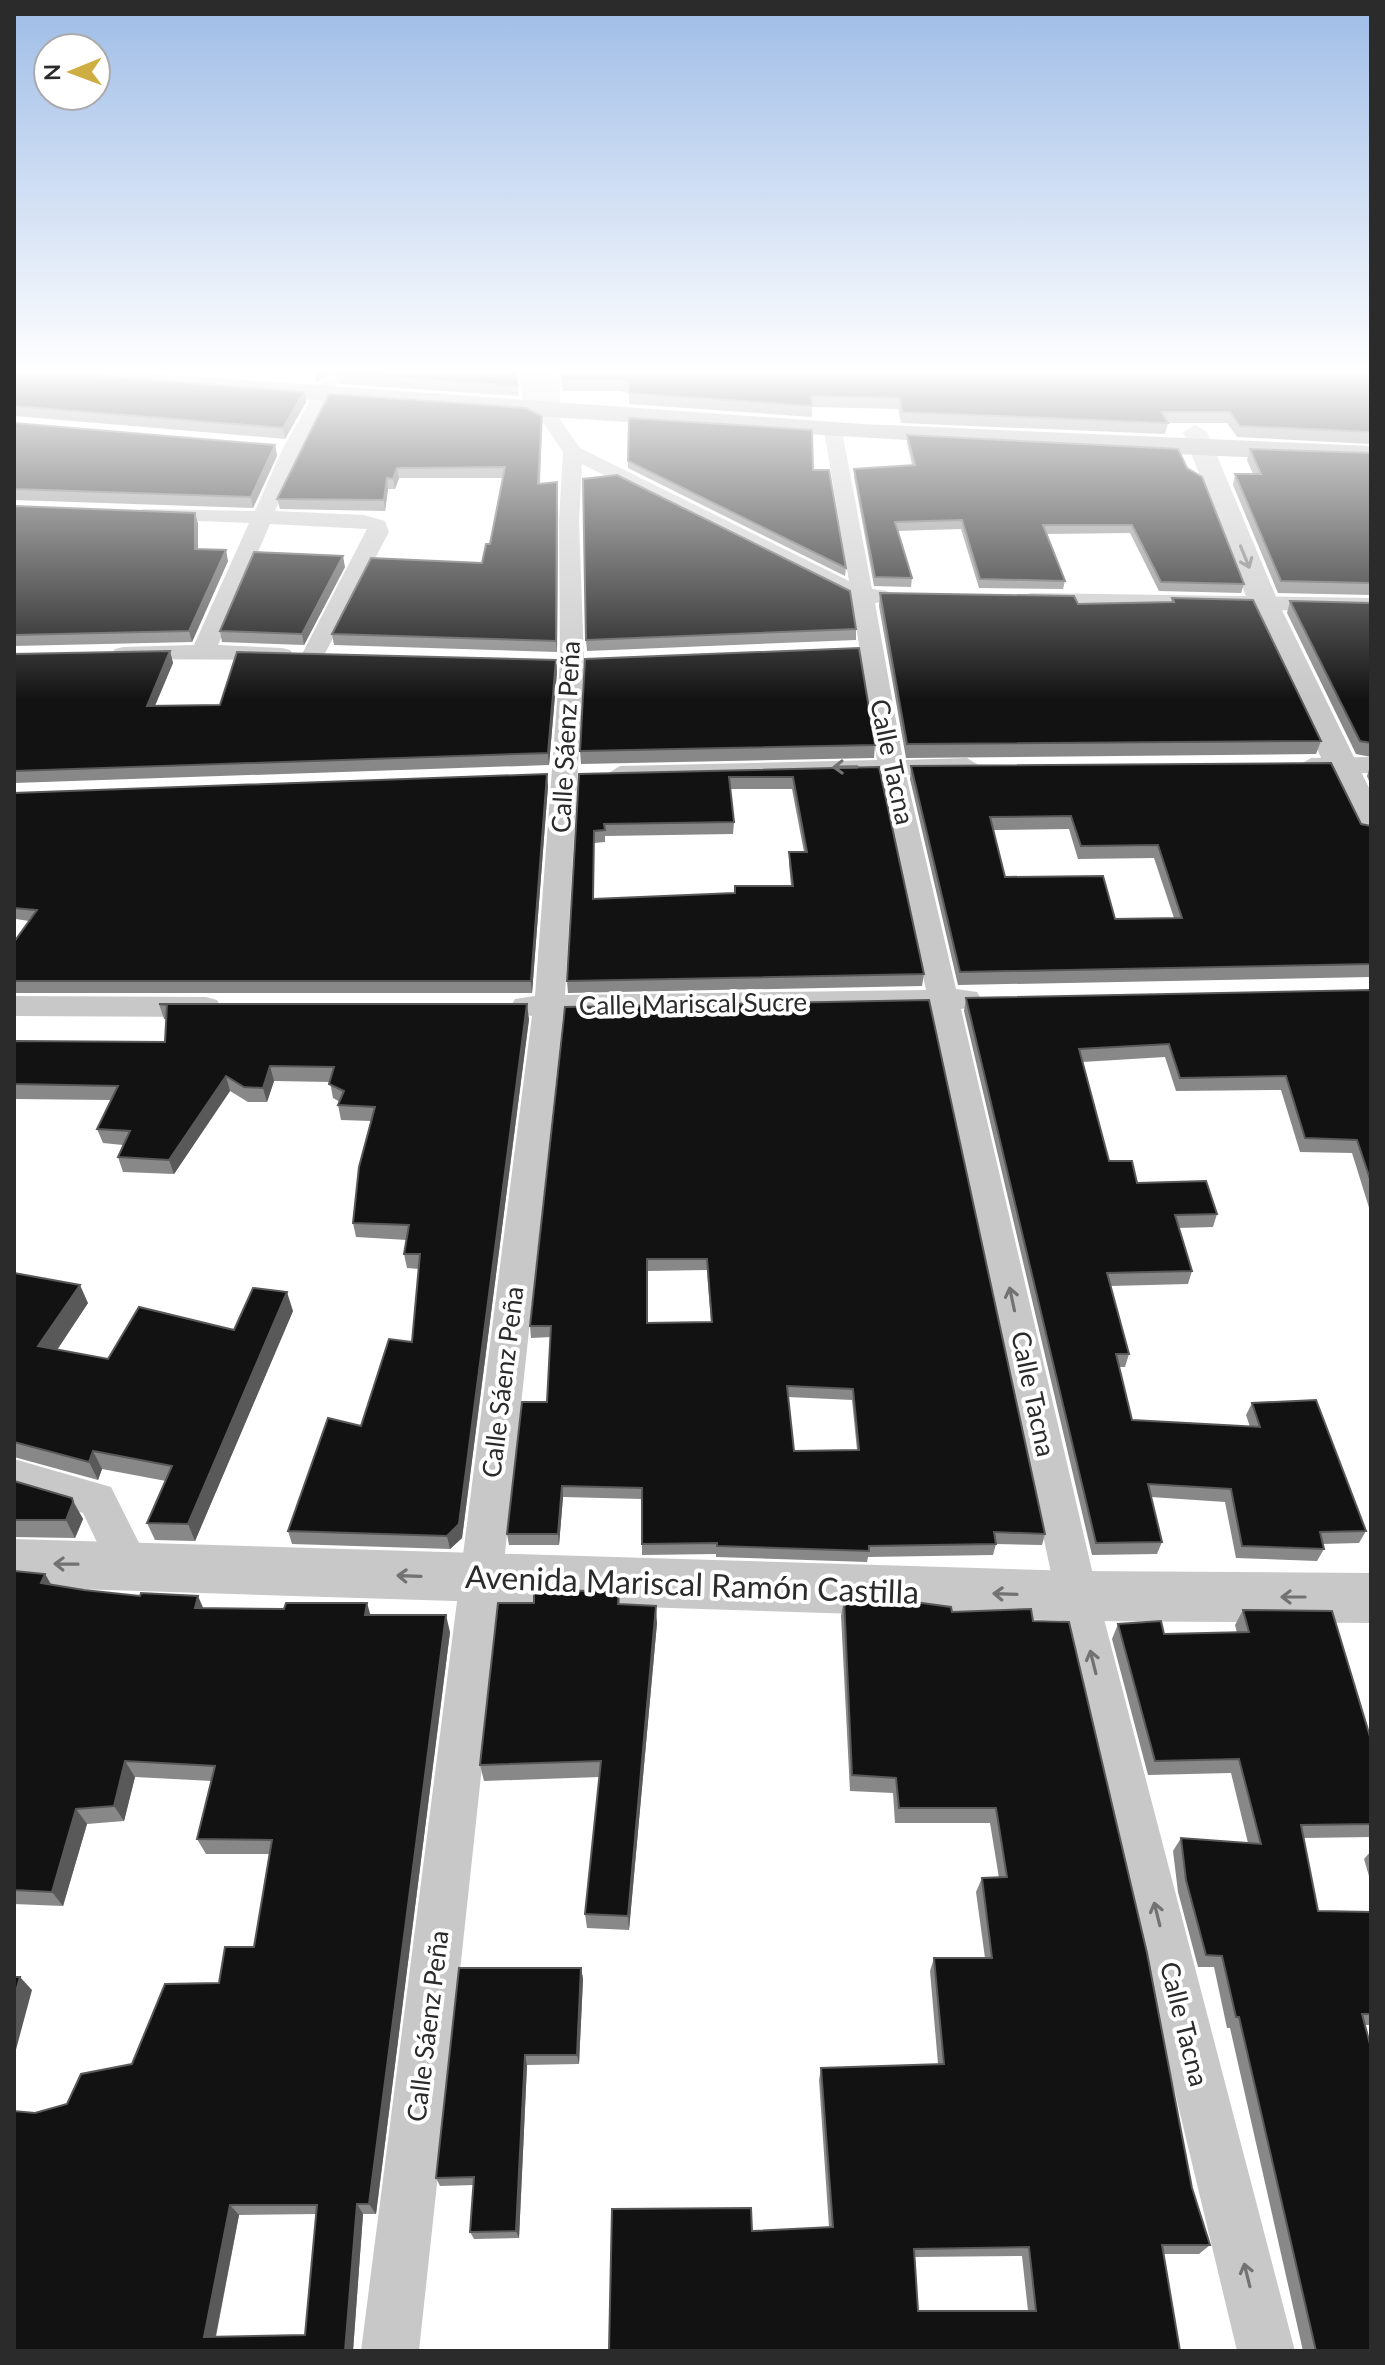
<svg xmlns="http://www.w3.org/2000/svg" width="1385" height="2365" font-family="Lato,sans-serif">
  <rect width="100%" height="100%" fill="#fff"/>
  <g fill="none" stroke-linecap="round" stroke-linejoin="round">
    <g fill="#c8c8c8" fill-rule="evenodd">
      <polygon points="330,377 339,382 303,448 275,511 364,515 385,521 389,532 321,661 313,663 301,656 367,529 270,524 218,645 282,648 290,650 294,655 290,660 115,659 111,654 115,649 123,647 194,645 249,523 150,519 143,517 140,513 143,509 255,511 283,448 321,382"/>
      <path d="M549,412L556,414L580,448L849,581L824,430L827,426H841L872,589L887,591L890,596L887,601L875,603L903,760L967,758L980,766L967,774L906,775L956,989L977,992L981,999L977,1006L961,1009L1098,1596L1295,2351H1237L1056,1596L930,1009L563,1015L419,2351H361L532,1016L515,1013L511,1006L515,999L535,996L560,662L559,521L563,452L540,418ZM582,464L852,600L877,760L620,766L607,774L620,782L880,776L926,990L565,995L584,662L579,521Z"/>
      <polygon points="1031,593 1371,598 1371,612 1023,605 1020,600 1023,595"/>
      <polygon points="1371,757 1371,773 1311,774 1298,766 1311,758"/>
      <polygon points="14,996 206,997 217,1000 221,1007 217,1014 206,1017 14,1016"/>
      <polygon points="14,1459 111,1487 150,1565 144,1578 129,1584 114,1578 83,1513 14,1493"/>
    </g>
    <g fill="#c8c8c8" fill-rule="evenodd">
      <polygon points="518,369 559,369 561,418 558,423 540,423 525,414"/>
      <polygon points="1195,425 1207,432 1279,604 1371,792 1371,838 1359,835 1354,828 1249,604 1183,432"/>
      <polygon points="14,1539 1077,1571 1371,1573 1371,1623 1077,1621 14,1587"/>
    </g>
    <path fill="#a3a3a3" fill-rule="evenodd" d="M14,369H92L862,424L1371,446V462C918,446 466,412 14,377Z"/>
  </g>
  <g fill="#888" fill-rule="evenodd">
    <polygon points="14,369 304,392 306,402 285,439 14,416"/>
    <polygon points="316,369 516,369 519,396 341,384 331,374 316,382"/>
    <polygon points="559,369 1371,369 1371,444 1237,437 1227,423 1168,423 1165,434 901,423 898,409 812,407 812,417 629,404 629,394 621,391 563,391"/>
    <polygon points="629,418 813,470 846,568 845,576 628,468"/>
    <polygon points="14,423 275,445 277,456 253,508 14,500"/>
    <polygon points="542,427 540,484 558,492 557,652 334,645 332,634 482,563 490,544 503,478 399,478 395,489 388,489 385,511 280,509 277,499"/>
    <polygon points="907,435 1178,449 1244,584 1241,593 1159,591 1130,533 1046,534 1065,581 1063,589 979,588 961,529 897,531 912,578 911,587 874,586 854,477 854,469 912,465 907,443"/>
    <polygon points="1250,449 1371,453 1371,595 1278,593 1233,485 1235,474 1253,474 1247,460"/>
    <polygon points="14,506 195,513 198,524 198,549 228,561 192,642 14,646"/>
    <polygon points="345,567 304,645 222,642 220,631"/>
    <polygon points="880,593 1078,604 1171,602 1172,598 1321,741 1316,754 906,758 879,606"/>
    <polygon points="1290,601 1371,603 1371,757 1356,754 1287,613"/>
    <polygon points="856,629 856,640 587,651 586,640"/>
    <polygon points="170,651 173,663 155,706 220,705 556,660 557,672 549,765 14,783 14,654"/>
    <polygon points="875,745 874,758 581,764 580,751"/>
    <polygon points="1371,763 1371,786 1367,776"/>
    <path d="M911,766L1371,826V977L958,985L910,779ZM1069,829L1078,859L1154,858L1174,918L1115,919L1005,877L993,830Z"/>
    <path d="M879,767L924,974L922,986L568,993L567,981L579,774ZM730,789H792L804,852H789V864L791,886L734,893L594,899V843L605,842V836L733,834L734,822Z"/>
    <polygon points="548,786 532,993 14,993 14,942 29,921 16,919 14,916 14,793"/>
    <polygon points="1371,990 1371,1214 1352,1153 1300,1152 1281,1090 1176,1091 1165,1057 1082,1062 1109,1161 1137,1183 1217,1214 1213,1227 1179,1228 1192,1271 1188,1284 1111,1286 1129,1354 1125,1367 1119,1367 1132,1420 1250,1427 1246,1415 1252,1403 1366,1531 1359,1543 1323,1544 1324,1549 1317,1561 1236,1558 1225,1502 1151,1497 1162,1542 1157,1554 1092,1555 964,1011 966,998"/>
    <polygon points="159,1004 529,1019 462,1538 450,1549 292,1544 288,1531 361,1426 412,1342 419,1269 407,1268 404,1254 407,1240 356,1237 353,1223 371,1121 341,1120 338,1105 340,1102 333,1098 330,1082 274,1081 267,1102 248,1102 230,1091 174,1174 123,1172 118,1157 123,1145 103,1143 97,1129 111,1100 14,1099 14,1041 165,1042 166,1019 164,1019"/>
    <path d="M565,1007L1045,1534L1042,1545L996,1544L993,1555L868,1557L867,1562L716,1557V1554L642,1555V1499L563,1497L559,1545H509L507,1534L547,1402L551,1337L531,1338L530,1326ZM707,1270L711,1322L647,1323L648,1271ZM788,1397L852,1400L857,1450L794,1451Z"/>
    <polygon points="14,1273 88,1303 57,1350 108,1359 234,1330 293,1311 195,1541 155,1540 147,1523 166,1481 102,1469 98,1480 14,1457"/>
    <polygon points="14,1481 72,1498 83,1519 75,1538 14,1537"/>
    <path d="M14,1571L45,1574L51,1585L203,1608L371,1615L450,1632L376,2214H363L353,2351H14L35,2113L67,2104L132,2064L219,1983L254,1947L269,1854H206L197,1839L212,1781L135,1777L124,1821L87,1824L63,1906L14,1904ZM317,2214L305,2335L216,2337L239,2215Z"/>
    <polygon points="619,1592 620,1604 657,1623 629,1930 587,1928 585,1914 600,1777 484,1781 480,1765 534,1603"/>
    <path d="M844,1599L1033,1621L1192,2188L1210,2245L1199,2254H1163L1180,2351H609L752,2231L829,2227L819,2080L821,2068L938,2064L930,1971L934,1958H985L976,1892L982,1878H999L990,1823H895L893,1793L850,1791L841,1616ZM1022,2256L1028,2311H918L915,2257Z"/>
    <polygon points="1243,1610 1371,1740 1371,1837 1304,1838 1318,1911 1371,1912 1371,2025 1365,2025 1371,2351 1303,2351 1230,2028 1227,2028 1214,1967 1198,1967 1178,1892 1173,1851 1181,1838 1248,1843 1231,1773 1148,1775 1112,1639 1118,1624 1164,1634 1237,1633 1235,1625"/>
    <polygon points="1371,1851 1371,1883 1364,1859"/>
    <polygon points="581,1968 583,1979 579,2064 527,2065 519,2238 474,2239 470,2232 474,2185 440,2186 436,2178"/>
  </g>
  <g fill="#595959">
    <polygon points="318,369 331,369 331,374 316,382 314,371"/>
    <polygon points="304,392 306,402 285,439 283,428"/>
    <polygon points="542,416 542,427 539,494 538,484"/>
    <polygon points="275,445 277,456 253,508 251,497"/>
    <polygon points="397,468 399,478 395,489 393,479"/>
    <polygon points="387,478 388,489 385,511 384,500"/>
    <polygon points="557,482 558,492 557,652 556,641"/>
    <polygon points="195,513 198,524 198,560 195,549"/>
    <polygon points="226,550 228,561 192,642 189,631"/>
    <polygon points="343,556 345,567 304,645 302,634"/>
    <polygon points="170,651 173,663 150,717 147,706"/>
    <polygon points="556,660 557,672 549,765 548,753"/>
    <polygon points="547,774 548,786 532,993 531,981"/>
    <polygon points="527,1004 529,1019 462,1538 450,1549 447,1536"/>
    <polygon points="270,1066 274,1081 267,1102 263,1088"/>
    <polygon points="226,1076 230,1091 174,1174 169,1160"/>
    <polygon points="80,1285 88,1303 47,1365 38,1346"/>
    <polygon points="287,1292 293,1311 195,1541 188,1524"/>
    <polygon points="93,1451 102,1469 98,1480 89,1462"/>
    <polygon points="562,1486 563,1497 559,1545 558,1534"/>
    <polygon points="73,1502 83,1519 75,1538 66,1520"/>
    <polygon points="45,1574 55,1591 41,1583"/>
    <polygon points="198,1596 205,1612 195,1608"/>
    <polygon points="367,1603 372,1620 365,1615"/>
    <polygon points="656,1606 657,1623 629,1930 628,1916"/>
    <polygon points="446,1615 450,1632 376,2214 369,2204"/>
    <polygon points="125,1761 135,1777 124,1821 114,1806"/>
    <polygon points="76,1809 87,1824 63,1906 52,1892"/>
    <polygon points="581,1968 583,1979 579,2064 577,2055"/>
    <polygon points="20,1977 32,1990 14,2057 14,1999"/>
    <polygon points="525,2055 527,2065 519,2238 516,2231"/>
    <polygon points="357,2204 363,2214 353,2351 345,2351"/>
    <polygon points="230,2205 239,2215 214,2344 204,2337"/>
  </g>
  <g fill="#121212" stroke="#595959" stroke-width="2" fill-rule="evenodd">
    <polygon points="14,369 304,392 283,428 14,406"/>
    <polygon points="336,369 516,369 518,386 340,373"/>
    <polygon points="561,369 1371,369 1371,432 1240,426 1230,412 1162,412 1168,423 902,412 899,398 812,396 812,406 629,393 629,383 621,380 562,380"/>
    <polygon points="329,394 526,408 542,416 538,484 557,482 556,641 332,634 371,558 482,563 486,544 490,544 505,467 397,468 393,479 387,478 384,500 277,499"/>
    <polygon points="629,418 812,430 813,470 829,470 846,568 628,461"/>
    <polygon points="14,423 275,445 251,497 14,489"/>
    <polygon points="907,435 1178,449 1187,468 1202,477 1244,584 1161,582 1132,525 1043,525 1065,581 980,579 962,520 895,522 912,578 875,577 854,469 915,465"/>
    <polygon points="1250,449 1371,453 1371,583 1281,581 1235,474 1261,474"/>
    <polygon points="617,475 850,591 856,629 586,640 583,479"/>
    <polygon points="14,506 195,513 195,549 226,550 189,631 14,635"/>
    <polygon points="254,552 343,556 302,634 220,631"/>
    <polygon points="880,593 1074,596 1078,604 1174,602 1172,598 1253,600 1321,741 907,744"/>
    <polygon points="1290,601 1371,603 1371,743 1360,741"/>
    <polygon points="859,648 875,745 580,751 585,659"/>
    <polygon points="170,651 147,706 220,705 237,652 556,660 548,753 14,771 14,654"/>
    <path d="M1331,763L1361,824L1371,826V964L960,972L911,766ZM1071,816L1081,846L1158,845L1182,918L1115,919L1103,876L1005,877L990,817Z"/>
    <path d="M879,767L924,974L567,981L579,774ZM729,777H793L807,852H789L793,886H735V893L593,899L594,831L605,830L604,824L734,822Z"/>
    <polygon points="547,774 531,981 14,981 14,942 37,910 14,908 14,793"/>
    <polygon points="1371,990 1371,1182 1357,1140 1305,1138 1286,1076 1180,1078 1169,1044 1079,1049 1109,1161 1132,1161 1137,1183 1206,1181 1217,1214 1175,1215 1192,1271 1107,1273 1129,1354 1116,1354 1132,1420 1260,1427 1252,1403 1316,1400 1366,1531 1320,1532 1324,1549 1242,1546 1231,1489 1148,1484 1162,1542 1096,1543 966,998"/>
    <path d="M929,1000L1045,1534L994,1532L996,1544L869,1546V1551L717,1546V1543L642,1544V1488L562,1486L558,1534H507L522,1402H547L551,1326H530L565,1007ZM647,1259H707L712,1322L647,1323ZM787,1386L853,1389L859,1450L794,1451Z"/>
    <polygon points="159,1004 527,1004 459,1524 447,1536 288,1531 328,1418 361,1426 389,1339 412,1342 420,1254 404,1254 409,1225 353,1223 359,1167 375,1107 338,1105 344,1091 329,1084 334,1067 270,1066 263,1088 244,1087 226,1076 169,1160 118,1157 130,1131 97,1129 118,1086 14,1084 14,1041 165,1042 167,1005"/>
    <polygon points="14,1273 80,1285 38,1346 108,1359 139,1307 234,1330 253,1288 287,1292 188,1524 147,1523 172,1466 93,1451 89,1462 14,1442"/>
    <polygon points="14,1481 72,1498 73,1502 66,1520 14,1520"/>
    <path d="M14,1571L45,1574L41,1583L84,1590L140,1596L141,1593L198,1596L195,1608L284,1609L286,1603H367L365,1615H446L369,2204H357L345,2351H14V2111L35,2113L67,2104L81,2074L132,2064L165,1984L219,1983L225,1947H254L272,1840L197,1839L215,1766L125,1761L114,1806L76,1809L52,1892L14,1890ZM230,2205H317L305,2335L204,2337Z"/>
    <polygon points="558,1590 619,1592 618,1604 656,1606 628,1916 585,1914 601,1761 480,1765 498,1603 534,1603 534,1591"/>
    <path d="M844,1599L907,1601L951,1607L952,1612L1031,1609L1033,1621L1069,1622L1147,1953L1192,2188L1210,2245H1162L1180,2351H609L612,2209L751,2208L752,2231L833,2227L821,2068L944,2064L934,1958H992L982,1878L1007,1877L996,1808H899L896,1778L852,1775ZM1029,2247L1036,2311H918L914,2249Z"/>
    <polygon points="1243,1610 1332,1611 1371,1740 1371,1824 1301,1825 1318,1911 1371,1912 1371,2014 1362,2014 1371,2048 1371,2351 1316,2351 1239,2017 1236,2017 1222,1956 1206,1955 1186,1880 1181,1838 1261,1844 1239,1759 1155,1761 1118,1624 1161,1621 1164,1634 1249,1632"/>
    <polygon points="459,1968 581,1968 577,2055 525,2055 516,2231 470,2232 474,2177 436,2178"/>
    <polygon points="14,1977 20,1977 14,1999"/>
  </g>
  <defs><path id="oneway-shaft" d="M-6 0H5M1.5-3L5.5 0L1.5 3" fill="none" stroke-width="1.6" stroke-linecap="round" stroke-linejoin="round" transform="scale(2)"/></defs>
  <g stroke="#727272">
    <use href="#oneway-shaft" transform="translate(1245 557) rotate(68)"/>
    <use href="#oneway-shaft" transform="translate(845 767) rotate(179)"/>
    <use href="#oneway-shaft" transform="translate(1012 1299) rotate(-102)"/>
    <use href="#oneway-shaft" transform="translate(66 1564) rotate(-179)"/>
    <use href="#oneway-shaft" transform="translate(409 1576) rotate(-178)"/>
    <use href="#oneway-shaft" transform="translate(1005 1594) rotate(-178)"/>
    <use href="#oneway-shaft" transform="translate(1293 1597) rotate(-180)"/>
    <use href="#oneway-shaft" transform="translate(1093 1662) rotate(-104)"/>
    <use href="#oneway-shaft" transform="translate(1157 1914) rotate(-104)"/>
    <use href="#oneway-shaft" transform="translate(1247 2275) rotate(-104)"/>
  </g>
  <linearGradient id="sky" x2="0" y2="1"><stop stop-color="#9ebce7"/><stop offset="0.53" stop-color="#fff"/><stop offset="1" stop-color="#fff" stop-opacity="0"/></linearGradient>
  <rect width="1385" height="700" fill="url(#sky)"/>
  <g text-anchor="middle" stroke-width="8" stroke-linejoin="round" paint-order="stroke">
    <g font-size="26" fill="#2b2b2b" stroke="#fff">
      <text transform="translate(566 737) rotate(-87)" y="9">Calle Sáenz Peña</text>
      <text transform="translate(892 762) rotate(78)" y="9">Calle Tacna</text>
      <text transform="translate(693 1004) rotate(-1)" y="9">Calle Mariscal Sucre</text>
      <text transform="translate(503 1382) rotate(-83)" y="9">Calle Sáenz Peña</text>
      <text transform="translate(1033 1394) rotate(78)" y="9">Calle Tacna</text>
      <text transform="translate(1184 2024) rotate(76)" y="9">Calle Tacna</text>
      <text transform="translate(428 2026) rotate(-83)" y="9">Calle Sáenz Peña</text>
    </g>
    <g font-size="32" fill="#2b2b2b" stroke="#fff">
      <text transform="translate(692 1585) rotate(2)" y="11">Avenida Mariscal Ramón Castilla</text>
    </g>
  </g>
  <rect width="1385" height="2365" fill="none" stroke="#2b2b2b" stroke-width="32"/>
  <g transform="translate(72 72) rotate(269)"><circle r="38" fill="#ffffff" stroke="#aaaaaa" stroke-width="2"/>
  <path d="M0-6L14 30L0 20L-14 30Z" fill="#ceae42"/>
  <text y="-12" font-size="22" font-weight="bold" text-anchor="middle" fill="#2b2b2b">N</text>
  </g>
</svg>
